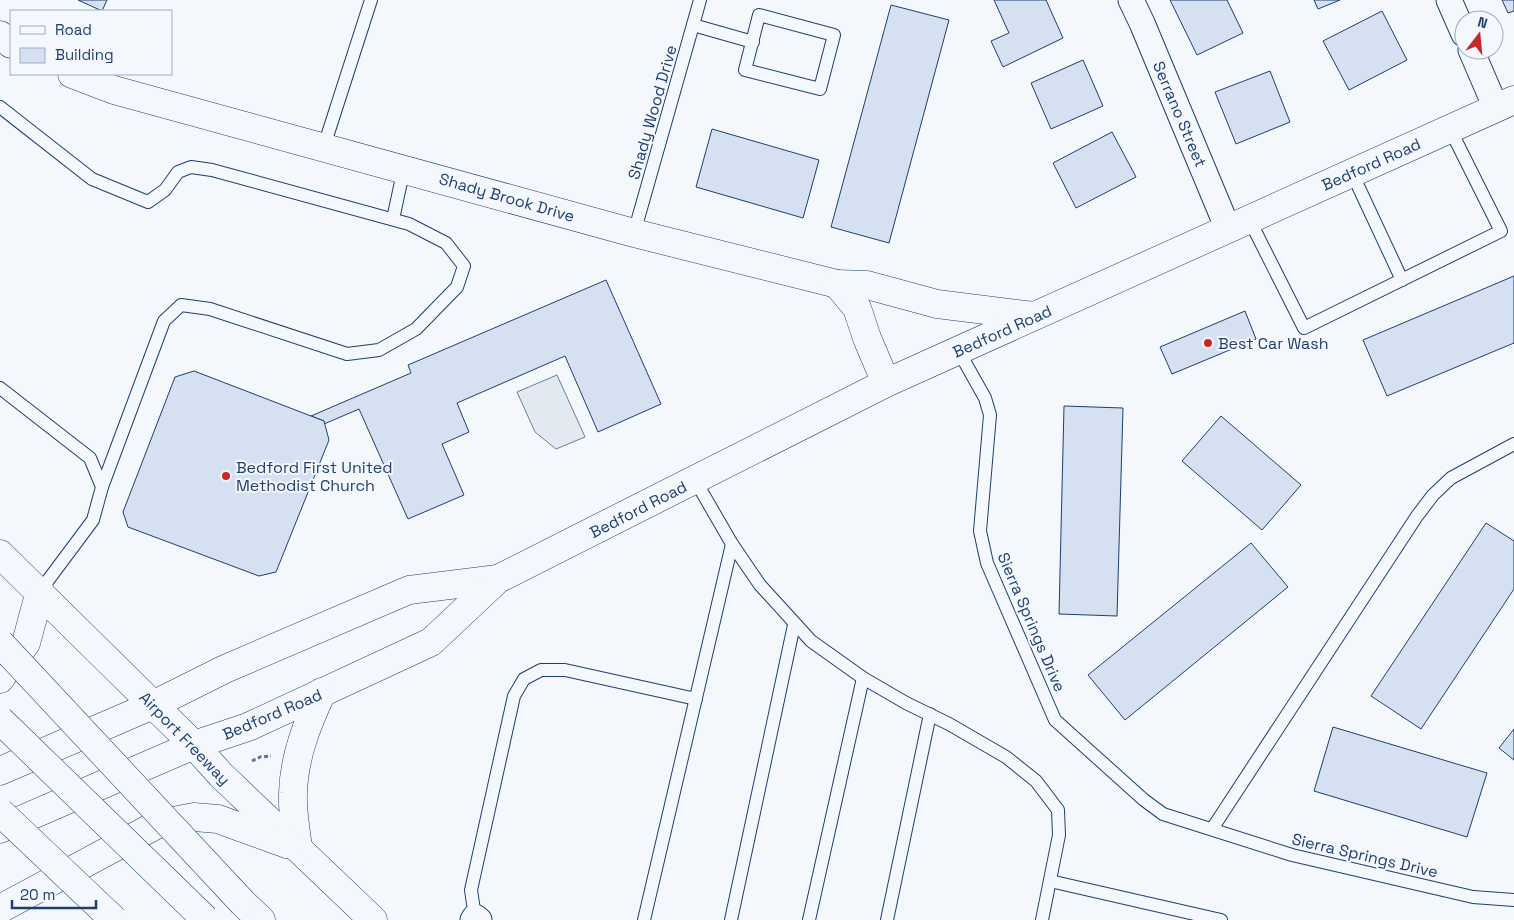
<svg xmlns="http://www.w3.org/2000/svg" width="1514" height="920" font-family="'Space Grotesk',sans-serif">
  <rect width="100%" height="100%" fill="#f4f7fb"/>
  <polygon fill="#e3e9f0" stroke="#687fa3" points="557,375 585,437 556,449 535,432 517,392"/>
  <g fill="#d5e0f0" stroke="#1d3f73">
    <polygon points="78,0 107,0 102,11"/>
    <polygon points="994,0 1046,0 1063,38 1003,67 991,41 1009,33"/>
    <polygon points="1170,0 1227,0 1243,33 1197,55"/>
    <polygon points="1314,0 1340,0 1318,9"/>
    <polygon points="1502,0 1514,0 1514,11 1508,13"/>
    <polygon points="891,5 949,20 889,243 831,227"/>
    <polygon points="1382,11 1407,60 1349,90 1323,41"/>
    <polygon points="1083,60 1103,106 1051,129 1031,83"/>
    <polygon points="1270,71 1290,122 1236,144 1215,92"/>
    <polygon points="712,129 819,160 803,218 696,187"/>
    <polygon points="1112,132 1136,177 1076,208 1053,163"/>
    <polygon points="1514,276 1514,343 1387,396 1363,340"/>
    <polygon points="606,280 661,404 598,432 565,356 457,403 469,432 442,444 464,495 408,519 359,409 324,424 324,421 311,416 411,373 408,365"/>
    <polygon points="1245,311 1256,339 1172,374 1160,347"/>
    <polygon points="194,371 324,421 329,440 276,572 259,576 128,527 123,512 175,377"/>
    <polygon points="1064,406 1123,408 1117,616 1059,614"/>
    <polygon points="1221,416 1301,485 1262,530 1182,461"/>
    <polygon points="1486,523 1514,541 1514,589 1421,729 1371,696"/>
    <polygon points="1251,543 1288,587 1125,720 1088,675"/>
    <polygon points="1333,727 1487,773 1467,837 1314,791"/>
    <polygon points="1514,729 1514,760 1499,748"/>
  </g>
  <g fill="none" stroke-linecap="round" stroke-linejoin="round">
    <defs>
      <g id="lane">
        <polygon points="759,15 834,35 820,89 745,70"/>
        <polyline points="693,25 753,42"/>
        <polyline points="0,107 92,179 148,202 165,190 178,172 191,167 212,170 409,224 446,243 464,266 457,287 416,329 379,350 347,354 210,309 181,305 164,321 102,487"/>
        <polyline points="324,146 371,0"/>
        <polyline points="1352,173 1402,280"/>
        <polyline points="393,219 404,168"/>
        <polyline points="1249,219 1304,328 1501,231 1450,129"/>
        <polyline points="634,233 700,0"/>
        <polyline points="958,350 985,398 990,415 980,531 987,563 1055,720 1144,800 1163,814 1292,855 1473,897 1514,900"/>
        <polyline points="0,388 90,458 102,487 93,520 40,591"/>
        <polyline points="695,480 732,544 760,585 811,641 863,678 906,703 949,724 1006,757 1036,781 1058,810 1059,835 1042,920"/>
        <polyline points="1212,829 1417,516 1433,495 1451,478 1514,444"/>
        <polyline points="1050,881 1221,920"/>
        <polyline points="475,917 471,890 514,696 524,679 541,670 565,670 696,699"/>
        <polyline points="644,920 732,544"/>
        <polyline points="731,920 794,625"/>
        <polyline points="809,920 863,678"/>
        <polyline points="887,920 930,714"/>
      </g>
      <g id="street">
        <polyline points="1131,0 1142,23 1228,229"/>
        <polyline points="1449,0 1464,34"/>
        <polyline points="1471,50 1496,108"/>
        <polyline points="473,920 475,917 479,920"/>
      </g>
      <g id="secondary">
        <polyline points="0,35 11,44"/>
        <polyline points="72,74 114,90 634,233 837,284 857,308 867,338 886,383"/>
        <polyline points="837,284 867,285 937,304 1034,316"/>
        <polyline points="0,554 194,745 221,775 373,920"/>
        <polyline points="0,679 26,643 40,591"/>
        <polyline points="0,771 153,705 225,669 409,590 498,579"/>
        <polyline points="0,829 194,745 248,727 431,642 498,579 886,383 1514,100"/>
        <path d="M298,848C296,830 292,811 293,793C294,757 307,724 322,692"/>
        <polyline points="0,909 158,824 194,817 218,819 287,844"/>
      </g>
      <polyline id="highway" points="243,903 261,920"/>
    </defs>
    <use href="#lane" stroke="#1d3f73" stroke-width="14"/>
    <use href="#street" stroke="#1d3f73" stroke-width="27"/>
    <use href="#secondary" stroke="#1d3f73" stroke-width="29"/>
    <use href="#highway" stroke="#1d3f73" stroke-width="29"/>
    <polyline stroke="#5e769c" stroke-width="3" stroke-dasharray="4 2.5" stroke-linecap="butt" points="252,761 260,757 271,756"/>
    <use href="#lane" stroke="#f4f7fb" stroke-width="12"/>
    <use href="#street" stroke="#f4f7fb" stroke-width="25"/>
    <use href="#secondary" stroke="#f4f7fb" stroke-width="28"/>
    <use href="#highway" stroke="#f4f7fb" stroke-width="28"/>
    <defs>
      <g id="highway-bridge">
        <polyline points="0,643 243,903"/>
        <polyline points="0,720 205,919"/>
        <polyline points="0,812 114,920"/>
      </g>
    </defs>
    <use href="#highway-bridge" stroke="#1d3f73" stroke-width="29" stroke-linecap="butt"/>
    <use href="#highway-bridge" stroke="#f4f7fb" stroke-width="28"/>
  </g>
  <g fill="#c62828" stroke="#f4f7fb" stroke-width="2">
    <circle cx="1208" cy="343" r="5"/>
    <circle cx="226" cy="476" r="5"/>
  </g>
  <g text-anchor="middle" stroke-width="4" stroke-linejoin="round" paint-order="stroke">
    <g font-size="16" fill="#1d3f73" stroke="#f4f7fb">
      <text transform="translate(652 112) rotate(-74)" y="6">Shady Wood Drive</text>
      <text transform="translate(1180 114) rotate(67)" y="6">Serrano Street</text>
      <text transform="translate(1371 164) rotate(-24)" y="6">Bedford Road</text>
      <text transform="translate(507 197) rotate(16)" y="6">Shady Brook Drive</text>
      <text transform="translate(1002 331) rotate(-24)" y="6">Bedford Road</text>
      <text transform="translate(638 509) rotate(-27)" y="6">Bedford Road</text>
      <text transform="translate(1032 622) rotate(67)" y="6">Sierra Springs Drive</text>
      <text transform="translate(272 714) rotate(-23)" y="6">Bedford Road</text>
      <text transform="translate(185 738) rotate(46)" y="6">Airport Freeway</text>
      <text transform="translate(1365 855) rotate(13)" y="6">Sierra Springs Drive</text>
    </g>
    <g font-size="16" fill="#1d3f73" stroke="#f4f7fb" text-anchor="start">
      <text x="1218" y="349">Best Car Wash</text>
      <text x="236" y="473">Bedford First United<tspan x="236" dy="18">Methodist Church</tspan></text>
    </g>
  </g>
  <rect x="10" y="10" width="162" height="65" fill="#f4f7fb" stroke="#9eadc5"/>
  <rect x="20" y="26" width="25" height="8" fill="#f4f7fb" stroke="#9eadc5"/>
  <text x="55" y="35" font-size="15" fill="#1d3f73">Road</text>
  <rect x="20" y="48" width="25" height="15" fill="#d5e0f0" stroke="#9eadc5"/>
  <text x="55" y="60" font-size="15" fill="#1d3f73">Building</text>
  <g transform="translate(1479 35) rotate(16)"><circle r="24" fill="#f4f7fb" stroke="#9eadc5"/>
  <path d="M0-4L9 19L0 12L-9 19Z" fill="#c62828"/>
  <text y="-8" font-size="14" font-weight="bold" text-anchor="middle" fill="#1d3f73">N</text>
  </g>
  <path d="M12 900v8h84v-8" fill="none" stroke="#1d3f73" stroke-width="2.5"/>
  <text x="20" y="900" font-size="15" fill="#1d3f73" stroke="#f4f7fb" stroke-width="4" paint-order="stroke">20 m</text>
</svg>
